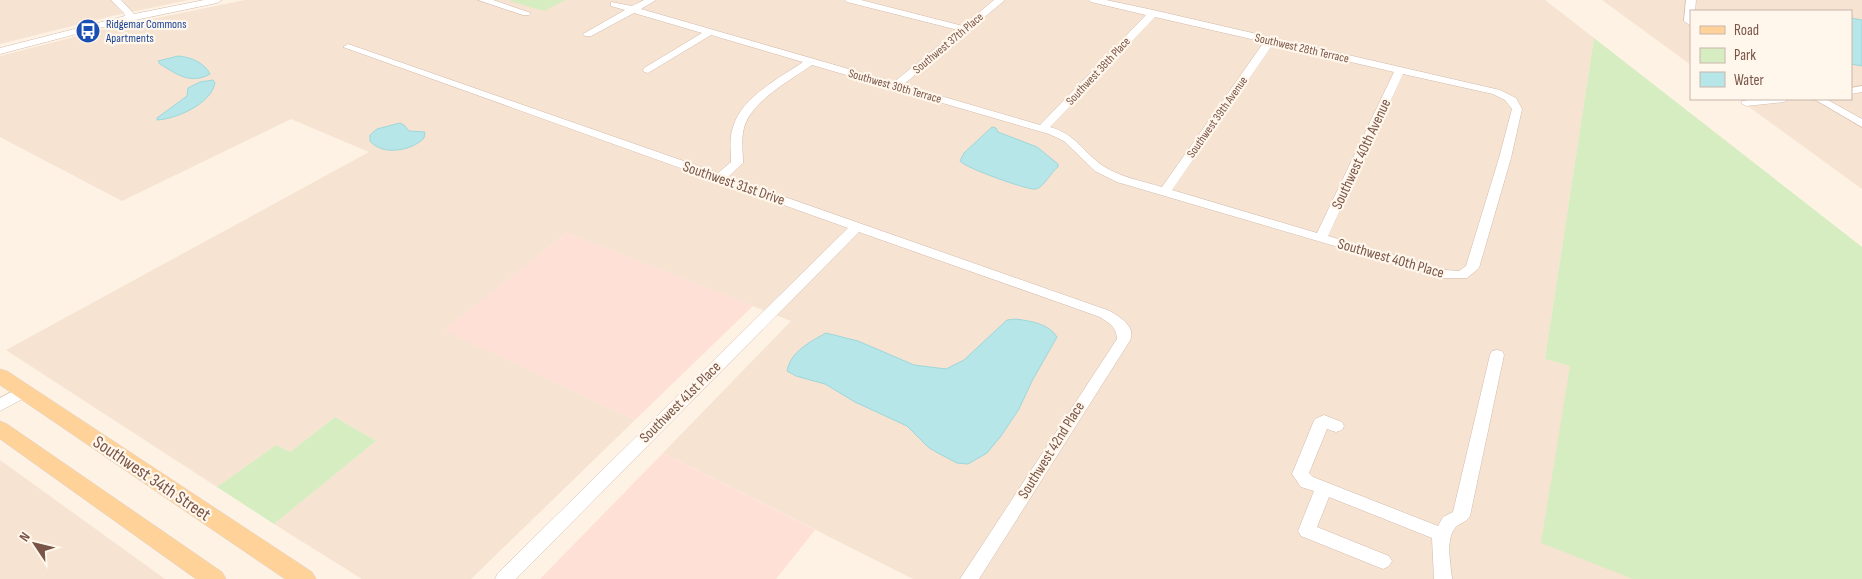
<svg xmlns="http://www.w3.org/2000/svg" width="1862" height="579" font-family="'Sofia Sans Condensed',sans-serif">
  <rect width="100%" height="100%" fill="#fef2e4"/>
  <g fill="#f6e3d2">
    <polygon points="0,0 189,0 112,16 0,44"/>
    <polygon points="245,0 1545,0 1594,38 1545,359 1570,366 1862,579 913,579 663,453 791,321 567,233 445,330 635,420 471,579 362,579 274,524 376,441 335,417 290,452 276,445 217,487 6,350 369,152 291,119 122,201 0,137 0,56 113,27"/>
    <polygon points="1602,0 1862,0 1862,189 1738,99 1851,99 1851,11 1691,11 1691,65"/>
    <polygon points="0,460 165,579 0,579"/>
  </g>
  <g fill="#ffe0d7">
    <polygon points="567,233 753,306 635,420 444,330"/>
    <polygon points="663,453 815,530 776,579 540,579"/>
  </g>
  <g fill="#d6edc1">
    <polygon points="512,0 565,0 544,11 510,1"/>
    <polygon points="1594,38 1862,247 1862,579 1633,579 1541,543 1570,366 1545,359"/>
    <polygon points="335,417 376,441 274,524 217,487 276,445 290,452"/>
  </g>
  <g fill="#b7e6e9" stroke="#9cd7dc">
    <polygon points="1851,18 1862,20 1862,66 1851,64"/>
    <path d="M178,56C190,57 204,62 210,74C191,85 176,74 160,64L158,61Z"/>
    <path d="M213,80L215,83C211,104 176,119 157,120V118L187,96L188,88L200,82Z"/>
    <path d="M400,123L404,125L409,131L425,132L424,138C412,151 382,156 370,141V135L377,129Z"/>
    <path d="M992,127L996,128L998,132L1037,147L1058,164V167C1051,172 1043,188 1036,189C1030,191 965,168 960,161L964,153Z"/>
    <path d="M1016,319C1031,321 1049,324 1057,337L1032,381L1019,409L1001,436L987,453L968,464L957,463L936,452L928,447L907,426L855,402L825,384L796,376L787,371C791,351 810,342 826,333L858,341L914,365L946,369L964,360L1007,320Z"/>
  </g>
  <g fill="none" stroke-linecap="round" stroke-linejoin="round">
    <defs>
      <g id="minor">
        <polygon points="111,0 121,0 134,14 204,0 222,0 217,3 111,25 0,54 0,48 125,16 124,13"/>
        <polygon points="478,0 493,0 531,13 529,15 523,15"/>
        <path d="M644,0H656L641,9L894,82L958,30L847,2L845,0H861L963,26L994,0H1005L903,85L1040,125L1146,15L1091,2L1089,0H1106L1153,10L1500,90L1516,98L1522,109L1511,158L1479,268L1467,278H1444L1117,182L1095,171L1064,141L1049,134L812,65C791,80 751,101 744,128C741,139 743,152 743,163L728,177L1110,311C1120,317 1138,328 1129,342L979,579H960L1117,339C1116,326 1110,324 1100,317L859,232L516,579H495L498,573L848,228L343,47L348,44L351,45L718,173L731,162C731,151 729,138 733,127C742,97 778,79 803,62L711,35L648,73L644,72L643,70L644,68L702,33L634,13L591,36H585L583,34L625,10L611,6V2L632,6ZM1155,17L1264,42L1162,187C1142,181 1120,177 1103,166C1082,151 1077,135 1050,127ZM1273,44L1394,72L1317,233L1172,190ZM1403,74L1493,94L1505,100L1512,109L1499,158L1466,266L1459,271L1445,270L1328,236Z"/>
        <polygon points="1686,0 1696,0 1695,11 1691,11 1691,26 1684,21"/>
        <polygon points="1862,86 1862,92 1851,94 1851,88"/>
        <polygon points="1756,99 1789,99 1784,102 1746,106 1741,103 1742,101"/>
        <polygon points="1814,99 1826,99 1862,119 1862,127"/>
        <path d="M1497,350L1502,351L1504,355L1470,516C1466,523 1459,523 1455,528C1445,541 1451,564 1452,579H1434L1432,538L1329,497L1317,527L1389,556L1392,561L1389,566L1383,569L1301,536L1298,531L1314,491L1301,487L1292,474L1313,423L1315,419L1324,415L1342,422L1344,426L1342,430L1336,432L1327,429L1309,473L1313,477L1438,526L1443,517L1453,512L1490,355L1492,351Z"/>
        <polygon points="23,386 28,388 31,392 28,396 0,411 0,398"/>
      </g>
      <g id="major">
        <polygon points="0,369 7,371 312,572 316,579 285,579 0,385"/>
        <polygon points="0,421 7,424 222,572 226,579 196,579 0,439"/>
      </g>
    </defs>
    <use href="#minor" stroke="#d3bbac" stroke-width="1"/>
    <use href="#major" stroke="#dcd3cf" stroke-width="1"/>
    <use href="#minor" fill="#fff" fill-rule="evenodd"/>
    <use href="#major" fill="#ffd29a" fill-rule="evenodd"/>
  </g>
  <defs>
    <symbol id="bus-disc" viewBox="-11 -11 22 22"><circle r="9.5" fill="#1a4fb4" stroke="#fff6ec"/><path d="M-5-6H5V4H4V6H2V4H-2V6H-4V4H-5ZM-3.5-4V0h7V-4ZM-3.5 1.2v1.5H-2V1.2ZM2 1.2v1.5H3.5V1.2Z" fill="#fff"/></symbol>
  </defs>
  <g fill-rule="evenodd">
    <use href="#bus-disc" x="74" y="17" width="28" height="28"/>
  </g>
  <g text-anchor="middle" stroke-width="4.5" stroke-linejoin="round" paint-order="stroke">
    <g font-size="12" fill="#164399" stroke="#fff6ec" text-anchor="start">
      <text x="106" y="28">Ridgemar Commons<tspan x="106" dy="14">Apartments</tspan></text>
    </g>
    <g font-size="12" fill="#795547" stroke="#fff6ec">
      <text transform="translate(948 43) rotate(-40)" y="4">Southwest 37th Place</text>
      <text transform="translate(1302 48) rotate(13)" y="4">Southwest 28th Terrace</text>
      <text transform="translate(1098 71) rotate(-47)" y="4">Southwest 38th Place</text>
      <text transform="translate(895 86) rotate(16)" y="4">Southwest 30th Terrace</text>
      <text transform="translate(1217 117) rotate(-55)" y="4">Southwest 39th Avenue</text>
    </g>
    <g font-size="15" fill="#795547" stroke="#fff6ec">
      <text transform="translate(1361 154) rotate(-65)" y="5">Southwest 40th Avenue</text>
      <text transform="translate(734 183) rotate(19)" y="5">Southwest 31st Drive</text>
      <text transform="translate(1391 258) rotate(16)" y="5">Southwest 40th Place</text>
      <text transform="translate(680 402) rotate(-45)" y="5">Southwest 41st Place</text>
      <text transform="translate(1051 450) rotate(-58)" y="5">Southwest 42nd Place</text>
    </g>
    <g font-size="18" fill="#795547" stroke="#fff6ec">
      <text transform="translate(152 478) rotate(34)" y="6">Southwest 34th Street</text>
    </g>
  </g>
  <rect x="1690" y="10" width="162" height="90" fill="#fff6ec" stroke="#c9b6aa"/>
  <rect x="1700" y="26" width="25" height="8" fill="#ffd29a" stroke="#c9b6aa"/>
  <text x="1734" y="35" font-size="15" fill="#795547">Road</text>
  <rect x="1700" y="48" width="25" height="15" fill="#d6edc1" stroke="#c9b6aa"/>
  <text x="1734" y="60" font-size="15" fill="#795547">Park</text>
  <rect x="1700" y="72" width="25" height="15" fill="#b7e6e9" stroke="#c9b6aa"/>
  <text x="1734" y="85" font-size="15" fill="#795547">Water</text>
  <g transform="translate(35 544) rotate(305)" stroke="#fff6ec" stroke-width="4" paint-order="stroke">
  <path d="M0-4L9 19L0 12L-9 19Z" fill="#795547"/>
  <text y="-8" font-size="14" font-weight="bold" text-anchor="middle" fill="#795547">N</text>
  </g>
</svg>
